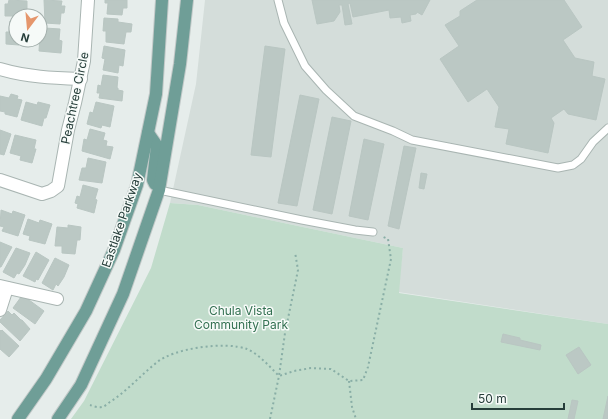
<svg xmlns="http://www.w3.org/2000/svg" width="608" height="419" font-family="Inter,sans-serif">
  <rect width="100%" height="100%" fill="#e6edeb"/>
  <polygon fill="#d4ddda" points="205,0 608,0 608,324 398,292 403,248 198,205 170,203 196,84"/>
  <polygon fill="#c1dccb" points="170,203 198,205 403,248 399,293 608,324 608,403 605,419 71,419 84,401 151,268"/>
  <g fill="#bbc8c4" stroke="#b9c6c2">
    <polygon points="9,0 27,1 27,16 5,16 5,4 8,4"/>
    <polygon points="44,0 62,1 61,6 65,6 64,13 61,13 60,24 45,23"/>
    <polygon points="105,0 127,0 127,8 123,8 122,15 107,14 108,3 105,3"/>
    <polygon points="312,0 430,0 422,15 417,12 416,14 410,15 411,21 402,23 401,17 390,18 389,10 353,17 350,3 348,4 352,24 345,25 342,5 339,5 340,12 334,21 317,24"/>
    <polygon points="477,0 564,0 582,27 563,40 575,58 594,62 592,76 605,79 596,120 568,114 564,109 551,118 554,123 548,153 506,144 509,129 495,127 499,107 487,89 468,102 440,59 459,46 445,25 460,16 460,11"/>
    <polygon points="104,18 118,19 118,22 132,24 131,32 126,32 124,44 106,42 106,31 103,31"/>
    <polygon points="10,21 16,21 16,40 32,40 32,43 19,43 19,45 6,44 6,32 9,32"/>
    <polygon points="45,28 60,29 59,40 62,41 61,53 39,51 40,35 44,35"/>
    <polygon points="104,46 125,50 123,66 119,65 118,73 103,70 105,59 102,58"/>
    <polygon points="265,46 285,49 271,157 251,155"/>
    <polygon points="103,75 118,77 117,88 118,88 118,90 123,91 122,101 99,98 100,93 97,93 98,85 101,86"/>
    <polygon points="11,94 18,96 17,99 22,100 17,117 5,114 5,112 0,111 0,96 9,98"/>
    <polygon points="300,95 319,99 297,206 278,203"/>
    <polygon points="26,102 37,105 38,102 50,105 46,118 44,118 42,126 21,120"/>
    <polygon points="96,102 114,106 110,127 102,125 101,128 87,124 90,112 93,113"/>
    <polygon points="332,117 351,121 332,214 313,210"/>
    <polygon points="90,129 105,133 103,140 107,141 106,146 113,147 110,159 82,151 84,139 87,140"/>
    <polygon points="0,130 11,134 4,155 0,154"/>
    <polygon points="15,135 36,140 34,149 36,149 32,163 20,160 21,156 10,153"/>
    <polygon points="364,139 384,144 368,220 349,216"/>
    <polygon points="404,146 416,148 399,229 388,226"/>
    <polygon points="88,158 106,162 102,183 79,180 82,168 86,168"/>
    <polygon points="421,173 427,174 424,189 419,188"/>
    <polygon points="83,185 98,189 95,199 97,200 94,213 77,208 78,204 75,203 77,196 80,197"/>
    <polygon points="1,210 12,214 13,211 25,215 18,236 2,231 4,227 0,226"/>
    <polygon points="28,219 39,223 40,220 52,224 45,244 29,240 30,236 23,234"/>
    <polygon points="68,225 81,227 80,240 77,240 75,254 62,253 62,246 55,246 57,227 68,228"/>
    <polygon points="0,242 12,247 1,267 0,267"/>
    <polygon points="16,248 30,253 25,265 19,274 17,273 14,278 3,272"/>
    <polygon points="36,252 49,260 38,280 36,279 35,282 23,276"/>
    <polygon points="55,258 69,265 64,277 58,286 56,284 53,290 42,283"/>
    <polygon points="21,297 24,299 25,297 44,311 35,324 13,308"/>
    <polygon points="8,311 12,315 14,313 21,320 22,320 30,329 20,341 0,322 0,320"/>
    <polygon points="0,330 1,331 2,330 19,346 9,357 0,349"/>
    <polygon points="503,334 520,338 520,340 541,345 540,350 501,342"/>
    <polygon points="579,347 591,365 578,374 566,355"/>
    <polygon points="608,396 608,419 603,419"/>
    <polygon points="572,400 578,401 574,419 568,419"/>
  </g>
  <g fill="none" stroke-linecap="round" stroke-linejoin="round">
    <defs>
      <g id="lane">
        <polyline points="278,0 284,23 305,66 326,90 354,116 393,131 412,140 558,168 573,165 581,159 593,142 608,128"/>
        <polyline points="159,190 302,220 355,230 373,232"/>
      </g>
      <g id="street">
        <path d="M0,69C27,77 53,78 81,79"/>
        <polyline points="0,180 42,194 51,191 58,186 68,130 75,103 84,61 88,0"/>
        <polyline points="0,286 57,299"/>
        <polyline points="0,310 7,288"/>
      </g>
      <g id="primary">
        <polyline points="148,133 157,146 153,180 155,184"/>
        <polyline points="18,419 46,379 86,311 114,250 137,185 156,94 162,0"/>
        <polyline points="58,419 81,385 123,294 159,190 180,64 187,0"/>
      </g>
    </defs>
    <use href="#lane" stroke="#a9b5b2" stroke-width="9"/>
    <use href="#street" stroke="#a9b5b2" stroke-width="14"/>
    <use href="#primary" stroke="#c2c9c8" stroke-width="14"/>
    <g stroke="#89aea6" stroke-width="2" stroke-dasharray="2 3" stroke-linecap="butt">
      <polyline points="349,381 352,407 356,419"/>
      <path d="M90,405C93,406 98,408 102,407C104,407 107,404 110,402C127,391 140,376 156,363C173,348 226,341 247,349C260,355 269,366 279,376L294,371L311,368L331,369L349,381L363,380L368,367L391,259L388,239L381,236"/>
      <polyline points="270,419 279,376 285,333 298,270 295,252"/>
    </g>
    <use href="#lane" stroke="#fff" stroke-width="7"/>
    <use href="#street" stroke="#fff" stroke-width="12"/>
    <use href="#primary" stroke="#6f9e97" stroke-width="12"/>
  </g>
  <g text-anchor="middle" stroke-width="3" stroke-linejoin="round" paint-order="stroke">
    <g font-size="12" fill="#263e3a" stroke="#f6faf8">
      <text transform="translate(75 98) rotate(-78)" y="4">Peachtree Circle</text>
      <text transform="translate(122 220) rotate(-71)" y="4">Eastlake Parkway</text>
    </g>
    <g font-size="12" fill="#347152" stroke="#f6faf8">
      <text x="241" y="315">Chula Vista<tspan x="241" dy="14">Community Park</tspan></text>
    </g>
  </g>
  <g transform="translate(28 28) rotate(196)"><circle r="19" fill="#f6faf8" stroke="#a3afac"/>
  <path d="M0-3L7 15L0 10L-7 15Z" fill="#e5966c"/>
  <text y="-6" font-size="11" font-weight="bold" text-anchor="middle" fill="#263e3a">N</text>
  </g>
  <path d="M472 403v6h92v-6" fill="none" stroke="#263e3a" stroke-width="2"/>
  <text x="478" y="403" font-size="12" fill="#263e3a" stroke="#f6faf8" stroke-width="3" paint-order="stroke">50 m</text>
</svg>
